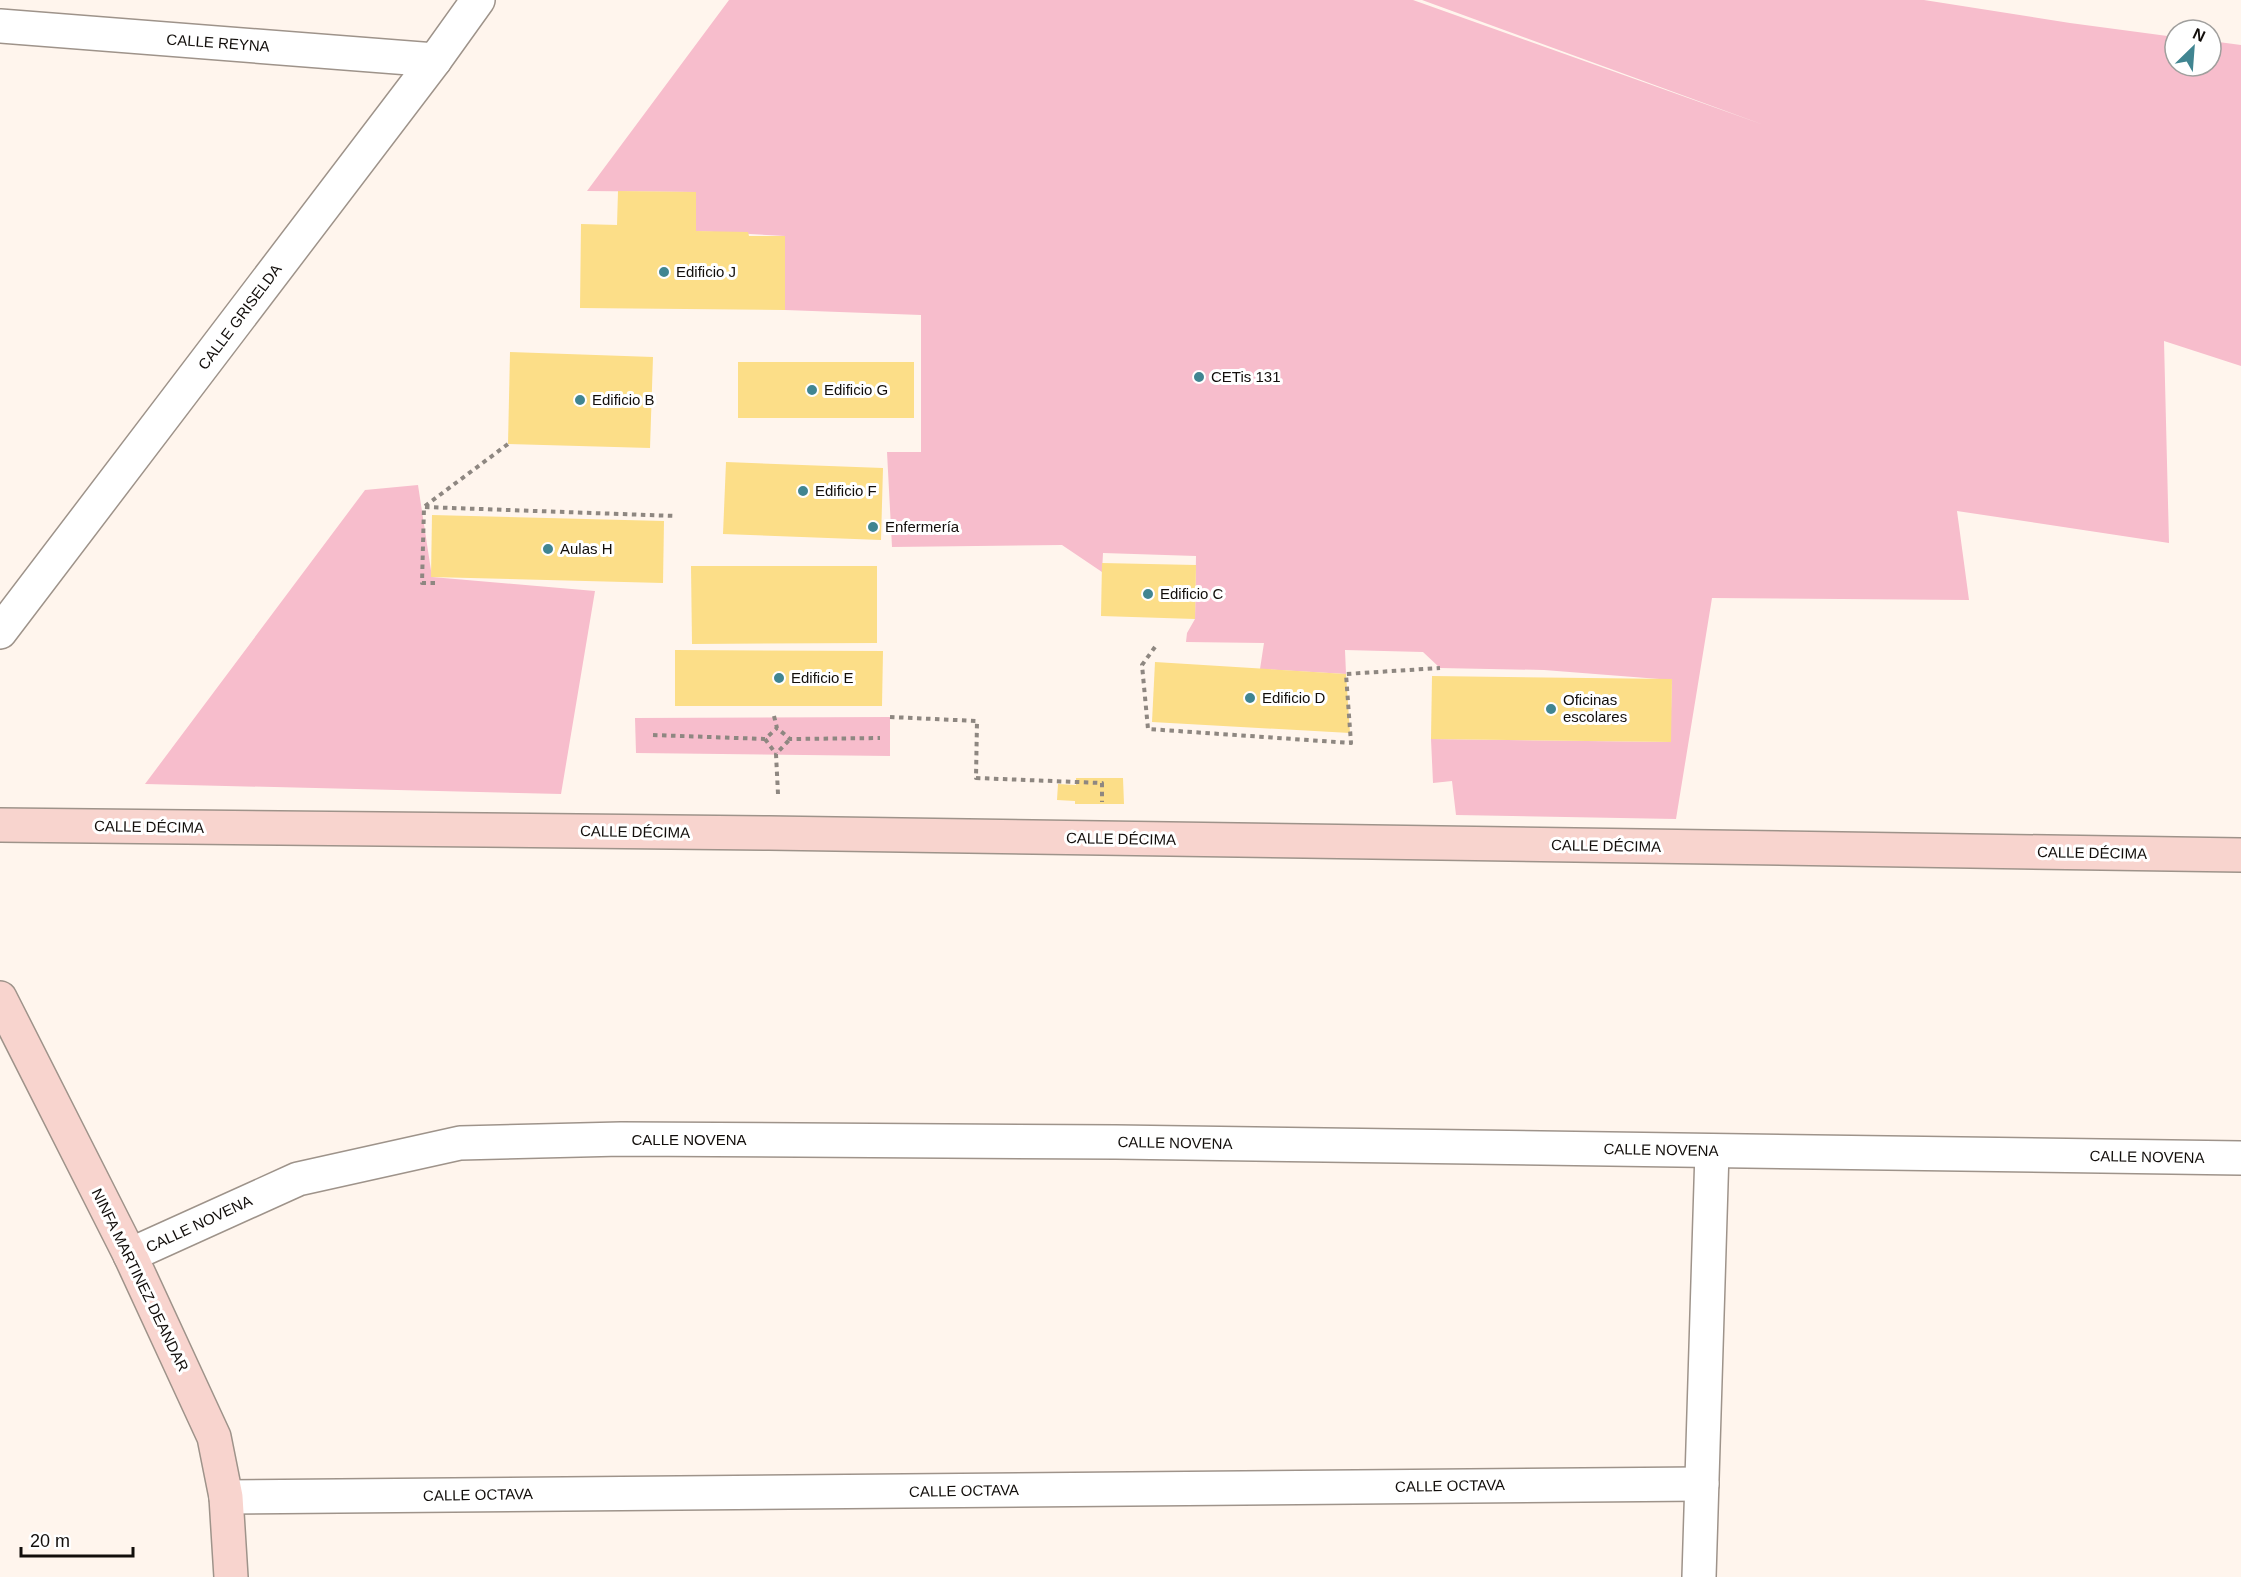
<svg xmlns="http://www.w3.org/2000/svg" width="2241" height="1577" font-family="Helvetica,sans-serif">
  <rect width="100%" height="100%" fill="#fff5ed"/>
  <g fill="#f7bdcc">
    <polygon points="729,0 1413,0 1764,125 1422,0 1924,0 2070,23 2175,37 2175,66 2211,66 2211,41 2241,45 2241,366 2164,341 2169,543 1957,511 1969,600 1712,598 1676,819 1456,815 1452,781 1433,783 1431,739 1670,742 1672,680 1544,670 1440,668 1423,652 1345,650 1346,674 1260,669 1264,643 1186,642 1187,633 1195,619 1196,556 1103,553 1102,572 1062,545 892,547 887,452 921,452 921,315 785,310 785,236 696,231 696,192 587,191"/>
    <polygon points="418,485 432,577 595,591 561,794 145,784 365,490"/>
    <polygon points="890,717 890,756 636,753 635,718"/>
  </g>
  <g fill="#fcde88">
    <polygon points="618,191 696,192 696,231 748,232 749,236 785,236 785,310 580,308 581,224 617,225"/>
    <polygon points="510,352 653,357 650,448 508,444"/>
    <rect x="738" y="362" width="176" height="56"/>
    <polygon points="726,462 883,468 881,540 723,534"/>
    <polygon points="432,515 664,521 663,583 431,577"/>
    <polygon points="1102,563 1196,565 1195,619 1101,616"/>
    <polygon points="691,566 877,566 877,643 692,644"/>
    <polygon points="675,650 883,651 882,706 675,706"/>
    <polygon points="1155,662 1346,674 1350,733 1152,722"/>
    <polygon points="1432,676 1672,679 1671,742 1431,739"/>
    <polygon points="1076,778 1123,778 1124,804 1075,804 1075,801 1057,800 1058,784 1076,785"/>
  </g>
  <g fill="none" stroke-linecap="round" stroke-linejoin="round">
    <defs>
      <g id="street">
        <polyline points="0,26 435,60"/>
        <polyline points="0,632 435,60 478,0"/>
        <polyline points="130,1255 298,1179 460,1143 621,1139 1116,1142 2241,1158"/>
        <polyline points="226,1497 1702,1484"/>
        <polyline points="1699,1577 1712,1151"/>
      </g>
      <g id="secondary">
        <polyline points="0,825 769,833 2241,855"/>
        <polyline points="0,998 130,1255 214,1437 226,1497 231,1577"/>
      </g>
    </defs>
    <use href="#street" stroke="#9e938a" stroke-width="36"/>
    <use href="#secondary" stroke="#9e938a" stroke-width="36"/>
    <g stroke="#8e8781" stroke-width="4" stroke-dasharray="4.5 4.5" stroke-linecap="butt">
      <polyline points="425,506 508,444"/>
      <polyline points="435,583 422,583 424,507 676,516"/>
      <polyline points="1155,647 1142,665 1148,729 1351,743 1346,674 1440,668"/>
      <polyline points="774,716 777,728 790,739 880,738"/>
      <polyline points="890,717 977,721 976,778 1102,783 1102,802"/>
      <polyline points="653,735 765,739 777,728"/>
      <polyline points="765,739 776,754"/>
      <polyline points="778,794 776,754 790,739"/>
    </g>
    <use href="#street" stroke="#fff" stroke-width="33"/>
    <use href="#secondary" stroke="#f8d4ce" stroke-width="33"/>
  </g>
  <g fill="#408591" stroke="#fff" stroke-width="2">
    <circle cx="664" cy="272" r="6"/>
    <circle cx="1199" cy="377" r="6"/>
    <circle cx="812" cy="390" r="6"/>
    <circle cx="580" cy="400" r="6"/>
    <circle cx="803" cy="491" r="6"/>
    <circle cx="873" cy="527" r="6"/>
    <circle cx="548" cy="549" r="6"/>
    <circle cx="1148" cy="594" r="6"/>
    <circle cx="779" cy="678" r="6"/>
    <circle cx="1250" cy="698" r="6"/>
    <circle cx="1551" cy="709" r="6"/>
  </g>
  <g text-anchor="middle" stroke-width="6" stroke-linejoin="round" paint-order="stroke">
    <g font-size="15" fill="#120e0b" stroke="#fff">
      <text transform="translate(218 43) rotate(4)" y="5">CALLE REYNA</text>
      <text transform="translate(240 317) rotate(-53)" y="5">CALLE GRISELDA</text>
      <text transform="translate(149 827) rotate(1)" y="5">CALLE DÉCIMA</text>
      <text transform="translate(635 832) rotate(1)" y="5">CALLE DÉCIMA</text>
      <text transform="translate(1121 839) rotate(1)" y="5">CALLE DÉCIMA</text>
      <text transform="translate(1606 846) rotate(1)" y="5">CALLE DÉCIMA</text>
      <text transform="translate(2092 853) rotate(1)" y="5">CALLE DÉCIMA</text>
      <text x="689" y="1145">CALLE NOVENA</text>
      <text transform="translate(1175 1143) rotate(1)" y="5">CALLE NOVENA</text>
      <text transform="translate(1661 1150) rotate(1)" y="5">CALLE NOVENA</text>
      <text transform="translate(2147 1157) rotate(1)" y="5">CALLE NOVENA</text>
      <text transform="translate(199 1224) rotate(-25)" y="5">CALLE NOVENA</text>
      <text transform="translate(140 1280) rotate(64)" y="5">NINFA MARTINEZ DEANDAR</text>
      <text transform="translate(1450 1486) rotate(-1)" y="5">CALLE OCTAVA</text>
      <text transform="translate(964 1491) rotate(-1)" y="5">CALLE OCTAVA</text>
      <text transform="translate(478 1495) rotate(-1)" y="5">CALLE OCTAVA</text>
    </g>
    <g font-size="15" fill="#120e0b" stroke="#fff" text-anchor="start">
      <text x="676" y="277">Edificio J</text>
      <text x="1211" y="382">CETis 131</text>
      <text x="824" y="395">Edificio G</text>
      <text x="592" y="405">Edificio B</text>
      <text x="815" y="496">Edificio F</text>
      <text x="885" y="532">Enfermería</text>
      <text x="560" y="554">Aulas H</text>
      <text x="1160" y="599">Edificio C</text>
      <text x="791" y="683">Edificio E</text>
      <text x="1262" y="703">Edificio D</text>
      <text x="1563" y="705">Oficinas<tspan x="1563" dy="17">escolares</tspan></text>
    </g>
  </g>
  <g transform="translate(2193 48) rotate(25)"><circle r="28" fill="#ffffff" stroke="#a09f9d" stroke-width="1.5"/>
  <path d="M0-4.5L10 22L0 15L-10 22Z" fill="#408591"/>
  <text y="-9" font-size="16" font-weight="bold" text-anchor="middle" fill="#120e0b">N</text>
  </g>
  <path d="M21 1547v9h112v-9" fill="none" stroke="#120e0b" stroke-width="3"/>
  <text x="30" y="1547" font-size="18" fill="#120e0b" stroke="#ffffff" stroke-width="4.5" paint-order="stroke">20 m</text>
</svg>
